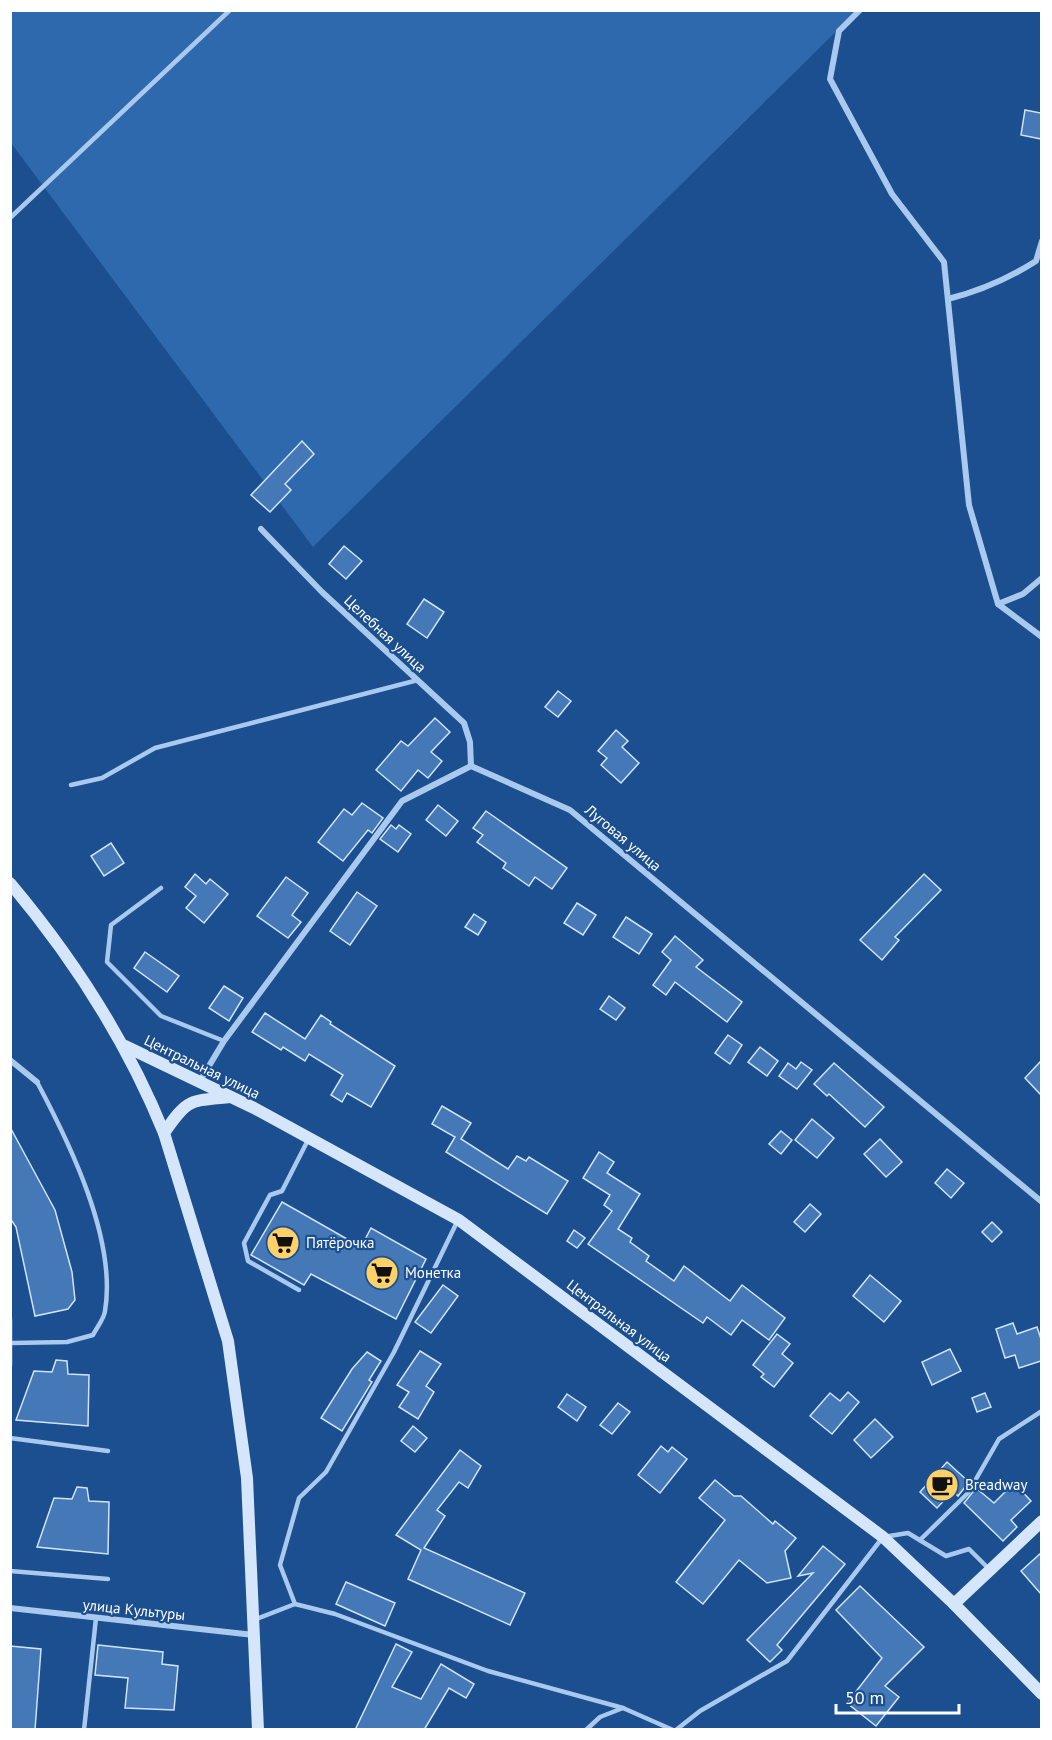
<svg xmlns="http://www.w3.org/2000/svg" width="1052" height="1740" font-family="'PT Sans',sans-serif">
  <rect width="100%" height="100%" fill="#1b4f8f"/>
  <polygon fill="#2e69ad" points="11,11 857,11 313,547 11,143"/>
  <g fill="#4478b7" stroke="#cfe3fa" stroke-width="1.5">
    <polygon points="1025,110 1041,113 1041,139 1021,135"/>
    <polygon points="302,441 314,454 285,484 291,490 270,512 251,495"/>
    <polygon points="344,546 362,561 346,579 329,564"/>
    <polygon points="424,599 444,612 427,638 407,624"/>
    <polygon points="558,691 571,701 558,717 545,707"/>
    <polygon points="435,718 450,732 431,752 442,761 428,778 418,770 401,791 376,770 401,741 408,746"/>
    <polygon points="616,730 628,741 622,747 639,763 621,783 601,765 607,758 598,751"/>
    <polygon points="362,803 383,818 372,833 368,830 343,861 318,842 344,809 352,815"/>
    <polygon points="438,805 458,821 446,836 426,820"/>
    <polygon points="486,811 567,868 552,889 535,877 529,886 503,868 506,863 477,842 483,835 473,828"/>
    <polygon points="391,825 396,829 399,825 411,834 398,852 380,839"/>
    <polygon points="111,843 124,863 104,876 91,856"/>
    <polygon points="195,874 206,884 210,879 228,894 204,923 186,908 196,896 185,887"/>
    <polygon points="924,874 941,890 895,937 899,940 882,960 860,940"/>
    <polygon points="286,877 308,893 292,915 301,922 288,938 257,916"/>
    <polygon points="357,892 377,906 350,945 330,931"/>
    <polygon points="577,903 596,915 583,935 564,923"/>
    <polygon points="474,914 486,922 478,935 465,927"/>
    <polygon points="626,917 652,934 639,954 613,937"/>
    <polygon points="675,936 703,960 696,967 742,1002 727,1022 675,982 666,995 653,985 671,960 662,952"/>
    <polygon points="145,952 179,976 167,992 134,968"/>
    <polygon points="224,986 243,998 229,1021 209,1008"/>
    <polygon points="609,996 625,1008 616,1020 600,1009"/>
    <polygon points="265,1013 305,1039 321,1015 331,1022 330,1024 395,1066 371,1107 347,1093 342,1102 331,1095 343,1075 309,1054 305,1061 283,1047 281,1050 252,1032"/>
    <polygon points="728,1035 742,1045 730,1064 715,1053"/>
    <polygon points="760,1047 778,1061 767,1076 748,1062"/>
    <polygon points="1041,1061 1041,1095 1025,1078"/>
    <polygon points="801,1062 812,1070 797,1089 779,1076 788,1063 796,1069"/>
    <polygon points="834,1063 884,1107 865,1127 829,1094 827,1096 814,1084"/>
    <polygon points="442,1106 471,1123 461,1139 508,1169 517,1156 526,1161 529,1157 568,1181 547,1214 446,1152 455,1137 432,1124"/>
    <polygon points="812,1119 834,1138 817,1158 795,1140"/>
    <polygon points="10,1127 55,1210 72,1272 75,1300 68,1309 35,1316 16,1227 10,1218"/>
    <polygon points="781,1131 792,1140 781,1154 769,1144"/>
    <polygon points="880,1139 902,1162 886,1177 864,1154"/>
    <polygon points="599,1152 614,1162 607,1173 640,1194 618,1229 632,1238 630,1242 649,1256 646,1261 674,1281 684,1266 730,1301 742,1285 785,1318 769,1340 742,1320 731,1335 707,1317 703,1323 588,1244 612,1211 604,1205 610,1195 583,1178"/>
    <polygon points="947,1169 964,1183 951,1198 935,1183"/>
    <polygon points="282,1202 361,1247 371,1228 426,1259 396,1319 311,1274 304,1285 251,1255"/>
    <polygon points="810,1204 821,1214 805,1232 794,1222"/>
    <polygon points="992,1222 1002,1232 992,1242 982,1232"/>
    <polygon points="574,1230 585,1238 577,1248 567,1241"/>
    <polygon points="870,1275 901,1301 884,1322 853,1296"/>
    <polygon points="443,1285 458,1296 431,1333 415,1322"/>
    <polygon points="1013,1323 1017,1334 1037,1327 1041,1339 1041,1361 1019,1368 1015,1355 1005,1358 996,1329"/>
    <polygon points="777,1334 790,1344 782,1354 793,1363 774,1387 761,1377 764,1374 753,1365"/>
    <polygon points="950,1349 961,1371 932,1385 922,1362"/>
    <polygon points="420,1351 441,1364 426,1386 434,1392 418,1419 399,1407 409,1392 397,1385"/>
    <polygon points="367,1352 381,1361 369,1380 372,1382 342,1431 321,1418 352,1369"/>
    <polygon points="56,1360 67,1361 68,1374 89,1375 88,1426 16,1420 34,1371 52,1372"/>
    <polygon points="848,1392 859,1402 832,1434 810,1416 830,1393 840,1401"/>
    <polygon points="985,1393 991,1407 977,1412 972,1398"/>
    <polygon points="567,1394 586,1407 577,1421 558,1407"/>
    <polygon points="618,1403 630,1412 612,1434 600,1425"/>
    <polygon points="875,1419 893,1437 871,1458 854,1440"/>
    <polygon points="413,1426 427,1438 415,1452 401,1441"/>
    <polygon points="661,1446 668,1452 672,1447 687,1459 660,1493 638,1475"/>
    <polygon points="460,1450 481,1466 468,1488 459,1482 437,1510 445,1516 424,1548 525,1593 510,1625 408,1579 421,1550 396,1535"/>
    <polygon points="947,1462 969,1482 958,1496 953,1491 937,1508 920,1492"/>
    <polygon points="715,1480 734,1496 741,1496 773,1524 775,1521 796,1538 785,1551 791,1578 767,1583 739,1560 703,1604 676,1582 725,1520 699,1498"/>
    <polygon points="1014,1483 1031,1501 1011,1520 1017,1527 1003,1541 964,1503 976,1488 994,1503"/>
    <polygon points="77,1487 87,1488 89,1501 109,1502 108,1554 37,1547 54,1498 72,1499"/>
    <polygon points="823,1546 845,1564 777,1645 782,1650 770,1662 747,1640 813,1573 798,1576"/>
    <polygon points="1041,1553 1041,1594 1021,1571"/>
    <polygon points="346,1582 395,1603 385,1626 336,1604"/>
    <polygon points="860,1586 924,1647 885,1686 899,1697 876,1726 847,1703 882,1658 836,1610"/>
    <polygon points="396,1644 412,1652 392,1687 421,1699 441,1664 474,1684 466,1698 449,1688 424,1730 355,1730"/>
    <polygon points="98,1645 163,1652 162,1664 178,1666 174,1710 125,1708 128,1678 95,1675"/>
    <polygon points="10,1646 41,1649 35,1730 10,1730"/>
  </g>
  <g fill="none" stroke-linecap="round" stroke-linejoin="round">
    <g stroke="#a9c9ee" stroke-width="4.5">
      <polyline points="10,218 230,10"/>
      <polyline points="71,785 102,778 155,748 418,680"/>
      <polyline points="161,888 111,925 107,962 161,1016 224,1041"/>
      <polyline points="299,1290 248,1261 244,1243 270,1195 282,1191 308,1140"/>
      <polyline points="10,1319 10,1366"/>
      <path d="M12,1343L67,1342L93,1335C97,1327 104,1319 105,1311C117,1240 70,1144 37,1082"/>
      <polyline points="10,1438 108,1451"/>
      <polyline points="920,1540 968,1493 999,1439 1042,1411"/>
      <polyline points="10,1571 108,1579"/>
      <polyline points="295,1604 335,1614 488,1671 623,1708"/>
      <polyline points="254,1620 295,1604 280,1565 299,1498 326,1472 394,1352 457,1222"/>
      <polyline points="84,1730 96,1618"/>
      <polyline points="586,1730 600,1717 623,1708 673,1730"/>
      <polyline points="676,1730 700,1711 787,1661 883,1537 908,1533 946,1556 969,1549 990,1570"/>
    </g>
    <g stroke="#a9c9ee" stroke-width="6">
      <polyline points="860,10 839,31 830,79 892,194 944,262 969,505 998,604 1042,637"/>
      <path d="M948,299C980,291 1008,279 1036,261L1042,241"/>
      <polyline points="261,529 322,592 464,723 470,742 471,766"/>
      <polyline points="998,604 1023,594 1042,578"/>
      <polyline points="10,1060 37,1082"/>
      <polyline points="200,1081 224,1041 402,801 471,766 570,810 1042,1202"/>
      <polyline points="10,1608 254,1635"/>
    </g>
    <g stroke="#d6e6fa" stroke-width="12">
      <path d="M10,883C73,958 127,1042 164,1133"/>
      <polyline points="125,1046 254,1108 459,1220 883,1537 954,1604 1042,1694"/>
      <path d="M230,1097C189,1101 188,1098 164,1133L228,1341L247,1478L258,1730"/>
      <polyline points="954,1604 1042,1521"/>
    </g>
  </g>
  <defs>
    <symbol id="supermarket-disc" viewBox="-11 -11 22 22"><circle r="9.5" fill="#ffd166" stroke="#1b4f8f"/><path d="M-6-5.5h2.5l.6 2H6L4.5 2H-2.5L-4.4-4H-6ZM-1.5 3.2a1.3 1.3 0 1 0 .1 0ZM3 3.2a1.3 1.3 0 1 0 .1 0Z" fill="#111"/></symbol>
    <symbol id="cafe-disc" viewBox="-11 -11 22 22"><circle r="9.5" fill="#ffd166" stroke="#1b4f8f"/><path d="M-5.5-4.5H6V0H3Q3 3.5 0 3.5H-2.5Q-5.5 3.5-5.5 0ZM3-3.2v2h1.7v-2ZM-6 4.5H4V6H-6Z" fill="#111"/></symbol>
  </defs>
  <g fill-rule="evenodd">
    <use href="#supermarket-disc" x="264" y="1224" width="38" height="38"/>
    <use href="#supermarket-disc" x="363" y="1254" width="38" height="38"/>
    <use href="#cafe-disc" x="923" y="1466" width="38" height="38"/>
  </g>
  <g text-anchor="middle" stroke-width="4.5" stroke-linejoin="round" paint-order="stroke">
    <g font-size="15" fill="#fff" stroke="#1b4f8f">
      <text transform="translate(385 634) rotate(43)" y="5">Целебная улица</text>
      <text transform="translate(623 838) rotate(40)" y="5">Луговая улица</text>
      <text transform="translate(202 1067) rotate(26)" y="5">Центральная улица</text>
      <text transform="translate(619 1321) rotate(37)" y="5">Центральная улица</text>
      <text transform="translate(134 1610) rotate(6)" y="5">улица Культуры</text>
    </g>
    <g font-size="15" fill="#fff" stroke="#1b4f8f" text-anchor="start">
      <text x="306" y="1248">Пятёрочка</text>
      <text x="405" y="1278">Монетка</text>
      <text x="965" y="1490">Breadway</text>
    </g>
  </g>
  <rect width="1052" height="1740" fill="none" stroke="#ffffff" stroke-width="24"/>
  <path d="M836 1704v9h123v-9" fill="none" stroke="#ffffff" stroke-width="3"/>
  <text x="845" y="1704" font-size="18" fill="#ffffff" stroke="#1b4f8f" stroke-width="4.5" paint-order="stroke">50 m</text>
</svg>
